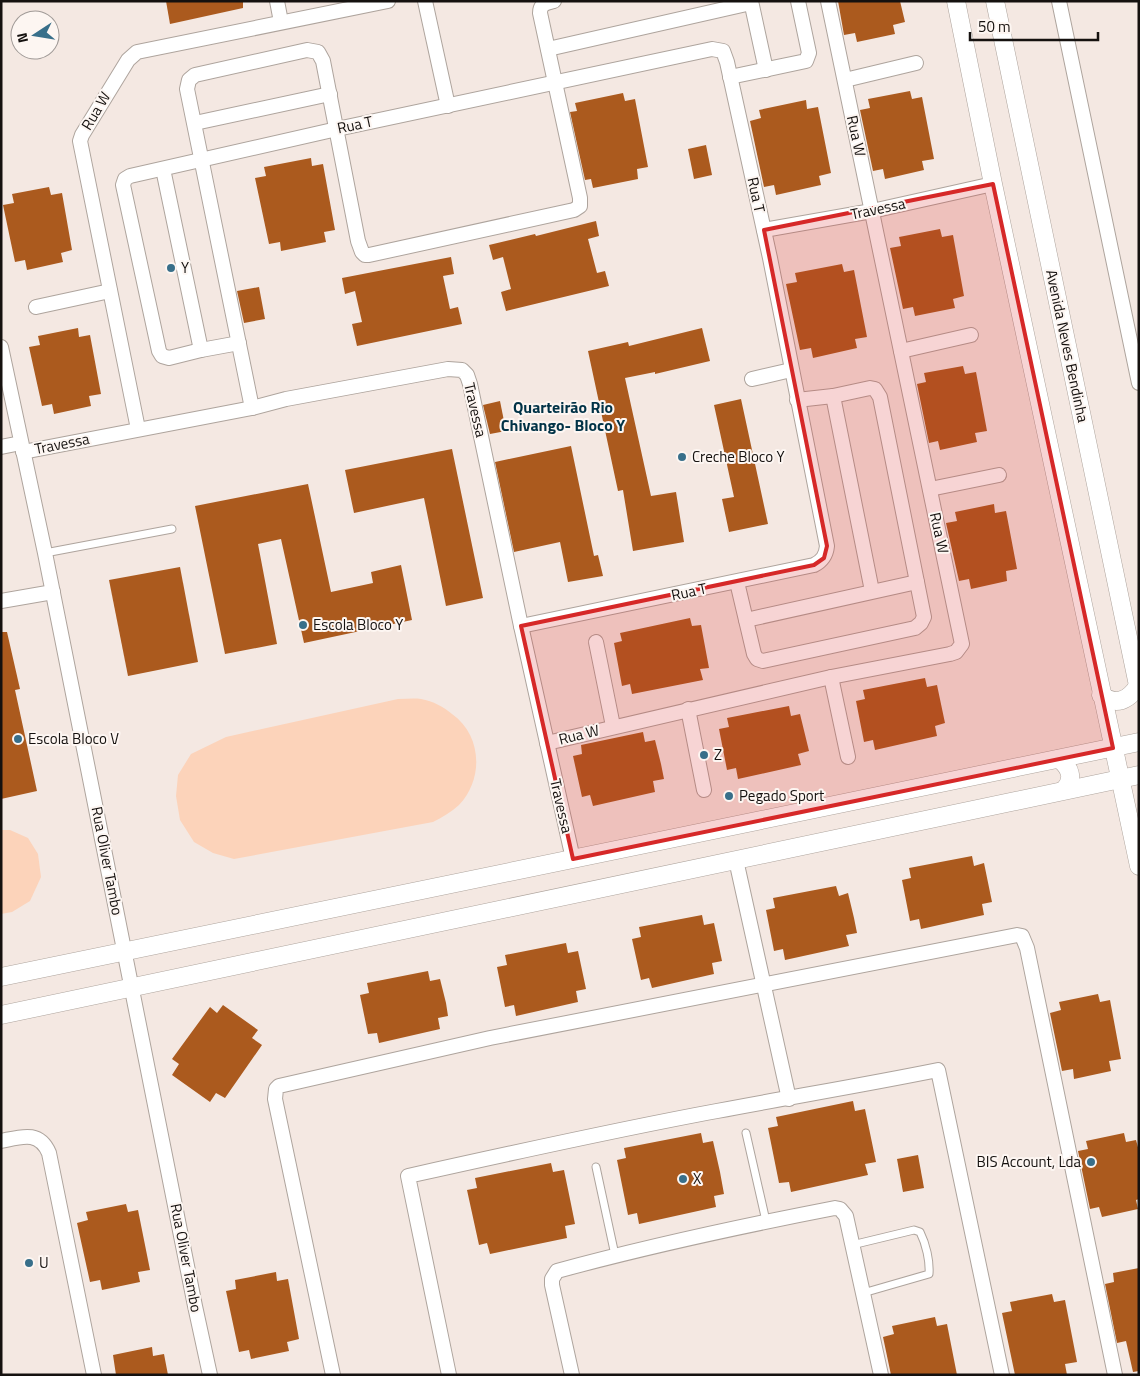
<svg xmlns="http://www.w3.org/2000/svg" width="1140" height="1376" font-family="'Titillium Web',sans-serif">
  <rect width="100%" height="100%" fill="#f4e8e2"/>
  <g fill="#fcd3ba">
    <path d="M398,699C406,699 414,698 421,699C433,701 444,707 452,714C482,735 484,779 459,805C451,812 443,817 433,822L234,859L213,853L194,842L180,820L176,796L178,775L191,754L226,737Z"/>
    <polygon points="1,830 10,830 28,838 38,854 41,877 30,901 12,912 1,914"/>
  </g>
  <g fill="#ab5a1e">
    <polygon points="166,1 243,1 243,8 170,24"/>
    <polygon points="838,1 900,1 905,22 893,25 895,34 857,42 855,33 844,35"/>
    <polygon points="910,91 912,99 922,97 934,159 922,161 924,170 885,179 883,169 873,171 860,110 870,108 868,99"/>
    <polygon points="623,93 625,101 635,99 648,167 637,169 638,179 593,188 591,179 585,180 570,112 577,111 575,103"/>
    <polygon points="806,100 807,109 818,107 831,173 819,176 821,185 776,195 774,185 764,187 750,121 761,118 759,110"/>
    <polygon points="706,145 712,175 694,179 688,149"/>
    <polygon points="311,158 312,166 323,164 335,230 324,232 326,242 281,251 280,242 269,244 255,178 266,176 264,167"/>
    <polygon points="49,187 51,195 62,193 72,250 61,253 63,262 27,270 25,260 15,262 3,205 14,203 12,194"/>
    <polygon points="596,221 599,236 588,239 597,273 605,271 609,286 506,311 501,292 511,289 503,257 493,260 489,245 535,234 536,236"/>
    <polygon points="940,229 942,237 953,235 964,296 953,299 955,308 915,316 913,307 903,309 890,248 901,246 899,237"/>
    <polygon points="451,257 454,274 443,276 450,309 458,307 462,324 357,346 352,324 362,322 355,291 345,294 342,278"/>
    <polygon points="842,264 844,272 854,270 867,337 855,339 857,348 813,358 811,348 800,350 786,284 797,282 795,273"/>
    <polygon points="259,287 265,319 244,323 237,291"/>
    <polygon points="78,328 79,337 90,335 101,394 89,396 91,406 54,414 52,404 42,406 29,347 40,345 38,336"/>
    <polygon points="702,328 710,361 655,374 655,372 625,378 651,496 676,492 684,542 633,551 623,490 618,491 588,351 628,342 629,346"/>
    <polygon points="963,366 965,374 976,372 987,431 975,433 977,442 940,450 938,441 929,443 917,384 926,382 924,373"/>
    <polygon points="741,399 768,524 729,532 722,499 734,497 714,405"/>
    <polygon points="500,401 506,431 490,434 483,405"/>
    <polygon points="571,446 594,556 598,555 603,576 568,582 560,542 514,552 495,462"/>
    <polygon points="452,449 483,598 446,606 424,498 354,513 345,470"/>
    <polygon points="308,484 331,592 373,583 371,572 401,565 412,620 304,643 281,539 258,544 277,644 225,654 195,506"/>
    <polygon points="994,504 995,513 1006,511 1017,569 1006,571 1007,581 971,589 969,579 959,581 946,523 957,521 955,512"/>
    <polygon points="180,567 198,662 128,676 109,580"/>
    <polygon points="690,618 692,626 701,625 709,668 700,669 703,680 632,694 630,684 622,686 614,643 622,641 620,633"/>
    <polygon points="1,632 7,632 20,689 15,690 37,791 1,799"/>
    <polygon points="925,678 927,687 937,685 945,723 935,726 937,736 875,750 873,740 864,742 856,701 865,699 863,690"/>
    <polygon points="789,706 791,716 800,714 809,751 798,754 801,765 738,779 736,768 727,770 719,729 729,727 727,718"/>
    <polygon points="643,732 645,742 655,740 661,764 664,779 653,781 655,792 593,806 590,795 582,797 573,756 582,754 581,745"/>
    <polygon points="972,856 974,866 984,863 992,902 982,904 984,915 921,929 919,919 910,921 902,880 911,878 909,868"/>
    <polygon points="836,886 839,896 848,893 854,918 857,933 846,935 849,946 785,960 783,949 774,951 766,910 775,908 773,898"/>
    <polygon points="702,915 704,925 714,923 722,961 712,963 714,974 652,988 649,978 641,980 632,939 641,937 639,927"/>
    <polygon points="566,943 568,953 578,951 586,989 576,991 578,1002 516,1016 514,1005 505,1007 497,967 507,965 505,955"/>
    <polygon points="428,971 430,981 440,979 446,1003 448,1016 438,1018 440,1029 379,1043 377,1033 368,1034 360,995 369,993 367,983"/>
    <polygon points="1098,994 1100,1002 1110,1000 1121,1059 1109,1061 1111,1071 1074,1079 1073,1069 1062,1071 1050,1013 1061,1010 1059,1002"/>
    <polygon points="223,1005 258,1030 252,1038 262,1045 225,1098 216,1093 210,1102 172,1075 179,1064 172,1059 210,1007 217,1013"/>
    <polygon points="853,1101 855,1111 865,1109 876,1162 865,1164 868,1175 791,1192 789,1182 779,1183 768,1128 778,1126 776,1117"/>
    <polygon points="701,1133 703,1143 713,1141 720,1172 724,1194 714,1196 716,1207 639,1224 637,1213 628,1215 617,1160 626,1158 624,1148"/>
    <polygon points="1124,1133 1126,1142 1136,1140 1139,1151 1139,1199 1136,1200 1138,1209 1102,1217 1099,1207 1090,1209 1078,1151 1088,1149 1086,1141"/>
    <polygon points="918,1155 924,1188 903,1192 897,1159"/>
    <polygon points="551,1163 553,1172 564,1170 571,1204 575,1224 565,1226 567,1238 490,1254 487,1243 479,1245 467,1190 477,1188 475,1178"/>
    <polygon points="126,1204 128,1212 138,1210 150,1270 138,1272 140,1282 102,1290 100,1280 90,1282 77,1223 88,1220 86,1212"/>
    <polygon points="1139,1268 1139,1371 1133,1372 1126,1341 1117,1343 1105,1284 1114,1282 1113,1273"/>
    <polygon points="276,1272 277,1281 288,1279 299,1339 287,1342 289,1351 251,1359 249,1350 239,1352 226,1291 236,1289 235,1280"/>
    <polygon points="1052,1294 1054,1302 1065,1300 1077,1362 1065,1364 1067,1375 1015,1375 1002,1313 1012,1311 1010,1302"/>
    <polygon points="935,1317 937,1326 947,1324 957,1375 891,1375 883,1337 894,1334 892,1326"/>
    <polygon points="152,1347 153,1356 164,1354 168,1375 116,1375 113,1355"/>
  </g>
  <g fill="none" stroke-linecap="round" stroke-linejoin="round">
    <defs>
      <g id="service">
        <polyline points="45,553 172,529"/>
        <polyline points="746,1133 766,1221"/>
        <polyline points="596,1167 615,1255"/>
        <path d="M852,1245L914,1230L920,1232C926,1244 930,1261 929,1274L863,1293"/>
      </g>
      <g id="minor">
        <polyline points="277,1 281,22"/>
        <polyline points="425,1 448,106"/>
        <polyline points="751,1 766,70"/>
        <polyline points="1059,1 1139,383"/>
        <polyline points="548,49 751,3"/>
        <polyline points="730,77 806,61 809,53 798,1"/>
        <polyline points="845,80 916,63"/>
        <polyline points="195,123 330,94"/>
        <polyline points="163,169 201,350"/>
        <polyline points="764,230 872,211 993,184"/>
        <polyline points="36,307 110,291"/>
        <path d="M239,343L201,350L169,358L162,356L159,351L123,185L125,179L130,176L337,129L712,49L723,51L727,62L770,258L827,546C826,556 822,561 814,565L521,626"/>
        <polyline points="1,347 45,553 195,1306 210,1375"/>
        <polyline points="901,351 971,335"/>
        <polyline points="752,379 791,370"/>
        <polyline points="833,396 872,591"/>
        <path d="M252,408L187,89L189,80L195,75L307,50L318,52L323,61L358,241L362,252L365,255H369L574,210L580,206V198L540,13C540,4 546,3 554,1"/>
        <polyline points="138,429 80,141 82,135 128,60 137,52 388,1"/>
        <polyline points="1,447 21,443"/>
        <polyline points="23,452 252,408 286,399 448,369 462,370 467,375 470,384 521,626 573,859"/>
        <polyline points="930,489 999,475"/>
        <polyline points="737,582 754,654 757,659 763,661 915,628 921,623 924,617 880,397 875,389 870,388 833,396 797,400"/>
        <polyline points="1,601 53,592"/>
        <polyline points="746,620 917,582"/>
        <polyline points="596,642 613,726"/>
        <polyline points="831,677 848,757"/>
        <polyline points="688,709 704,790"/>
        <polyline points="547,743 831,677 950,654 956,652 962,644 828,1"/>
        <polyline points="736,860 789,1099"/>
        <path d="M1,1141C21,1137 39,1130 49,1153L94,1375"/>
        <polyline points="333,1375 275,1099 276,1089 279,1086 490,1038 1017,935 1022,936 1027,948 1115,1375"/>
        <path d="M449,1375L408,1176C511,1153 614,1130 717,1111C791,1097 864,1085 938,1070L1002,1375"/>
        <path d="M572,1375L552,1285V1279L557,1271C649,1246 742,1226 835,1208L840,1209L846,1216L881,1375"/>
      </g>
      <g id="tertiary">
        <polyline points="956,1 993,184 1139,866"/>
        <polyline points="995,1 1139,690"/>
        <path d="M1101,695C1116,706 1128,701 1138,686"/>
        <path d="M1059,759C1070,767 1075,779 1064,790"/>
        <polyline points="1,977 1139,742"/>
        <polyline points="1,1015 1139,775"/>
      </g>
    </defs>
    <use href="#service" stroke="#aea49d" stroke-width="9"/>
    <use href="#minor" stroke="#aea49d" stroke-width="16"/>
    <use href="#tertiary" stroke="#aea49d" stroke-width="19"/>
    <use href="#service" stroke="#fff" stroke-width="7"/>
    <use href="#minor" stroke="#fff" stroke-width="14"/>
    <use href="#tertiary" stroke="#fff" stroke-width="18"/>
  </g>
  <path fill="#d62828" fill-opacity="0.2" stroke="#d62828" stroke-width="4" stroke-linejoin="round" d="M993,184L1113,748L573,859L521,626L814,565L824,558L827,546L764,230Z"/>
  <g fill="#386f8a" stroke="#fdf6f2" stroke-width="2">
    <circle cx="171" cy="268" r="5"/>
    <circle cx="682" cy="457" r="5"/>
    <circle cx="303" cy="625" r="5"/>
    <circle cx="18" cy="739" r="5"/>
    <circle cx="704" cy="755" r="5"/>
    <circle cx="729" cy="796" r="5"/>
    <circle cx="1091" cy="1162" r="5"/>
    <circle cx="683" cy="1179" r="5"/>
    <circle cx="29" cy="1263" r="5"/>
  </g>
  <g text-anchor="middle" stroke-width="4" stroke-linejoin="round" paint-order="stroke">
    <g font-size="15" fill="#15110f" stroke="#fdf6f2">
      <text transform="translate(96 111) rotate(-59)" y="5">Rua W</text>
      <text transform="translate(355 125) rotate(-12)" y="5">Rua T</text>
      <text transform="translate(856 136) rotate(78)" y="5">Rua W</text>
      <text transform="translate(756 195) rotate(78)" y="5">Rua T</text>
      <text transform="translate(878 209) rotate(-12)" y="5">Travessa</text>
      <text transform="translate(1067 346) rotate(78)" y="5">Avenida Neves Bendinha</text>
      <text transform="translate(475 410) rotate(77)" y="5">Travessa</text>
      <text transform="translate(62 444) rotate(-11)" y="5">Travessa</text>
      <text transform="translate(939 533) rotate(78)" y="5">Rua W</text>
      <text transform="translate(689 592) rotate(-12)" y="5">Rua T</text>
      <text transform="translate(579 735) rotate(-14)" y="5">Rua W</text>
      <text transform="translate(561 806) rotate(77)" y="5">Travessa</text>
      <text transform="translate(107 861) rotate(79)" y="5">Rua Oliver Tambo</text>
      <text transform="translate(186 1258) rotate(79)" y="5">Rua Oliver Tambo</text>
    </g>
    <g font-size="15" fill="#15110f" stroke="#fdf6f2" text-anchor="start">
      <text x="181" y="273">Y</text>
      <text x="692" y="462">Creche Bloco Y</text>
      <text x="313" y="630">Escola Bloco Y</text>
      <text x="28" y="744">Escola Bloco V</text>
      <text x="714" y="760">Z</text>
      <text x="739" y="801">Pegado Sport</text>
      <text x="1081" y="1167" text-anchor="end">BIS Account, Lda</text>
      <text x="693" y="1184">X</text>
      <text x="39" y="1268">U</text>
    </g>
    <g font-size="16" font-weight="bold" fill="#013246" stroke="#fdf6f2">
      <text x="563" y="413">Quarteirão Rio<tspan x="563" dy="18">Chivango- Bloco Y</tspan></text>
    </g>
  </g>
  <rect width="1140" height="1376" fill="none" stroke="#15110f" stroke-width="5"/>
  <g transform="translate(35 35) rotate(258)"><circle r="24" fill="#fdf6f2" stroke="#a09a97"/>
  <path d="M0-4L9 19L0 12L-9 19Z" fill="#386f8a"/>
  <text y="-8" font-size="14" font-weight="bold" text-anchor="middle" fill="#15110f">N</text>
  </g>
  <path d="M970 32v8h128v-8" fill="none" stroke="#15110f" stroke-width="2.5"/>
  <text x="978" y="32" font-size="15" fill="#15110f" stroke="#fdf6f2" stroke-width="4" paint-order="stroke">50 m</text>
</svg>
